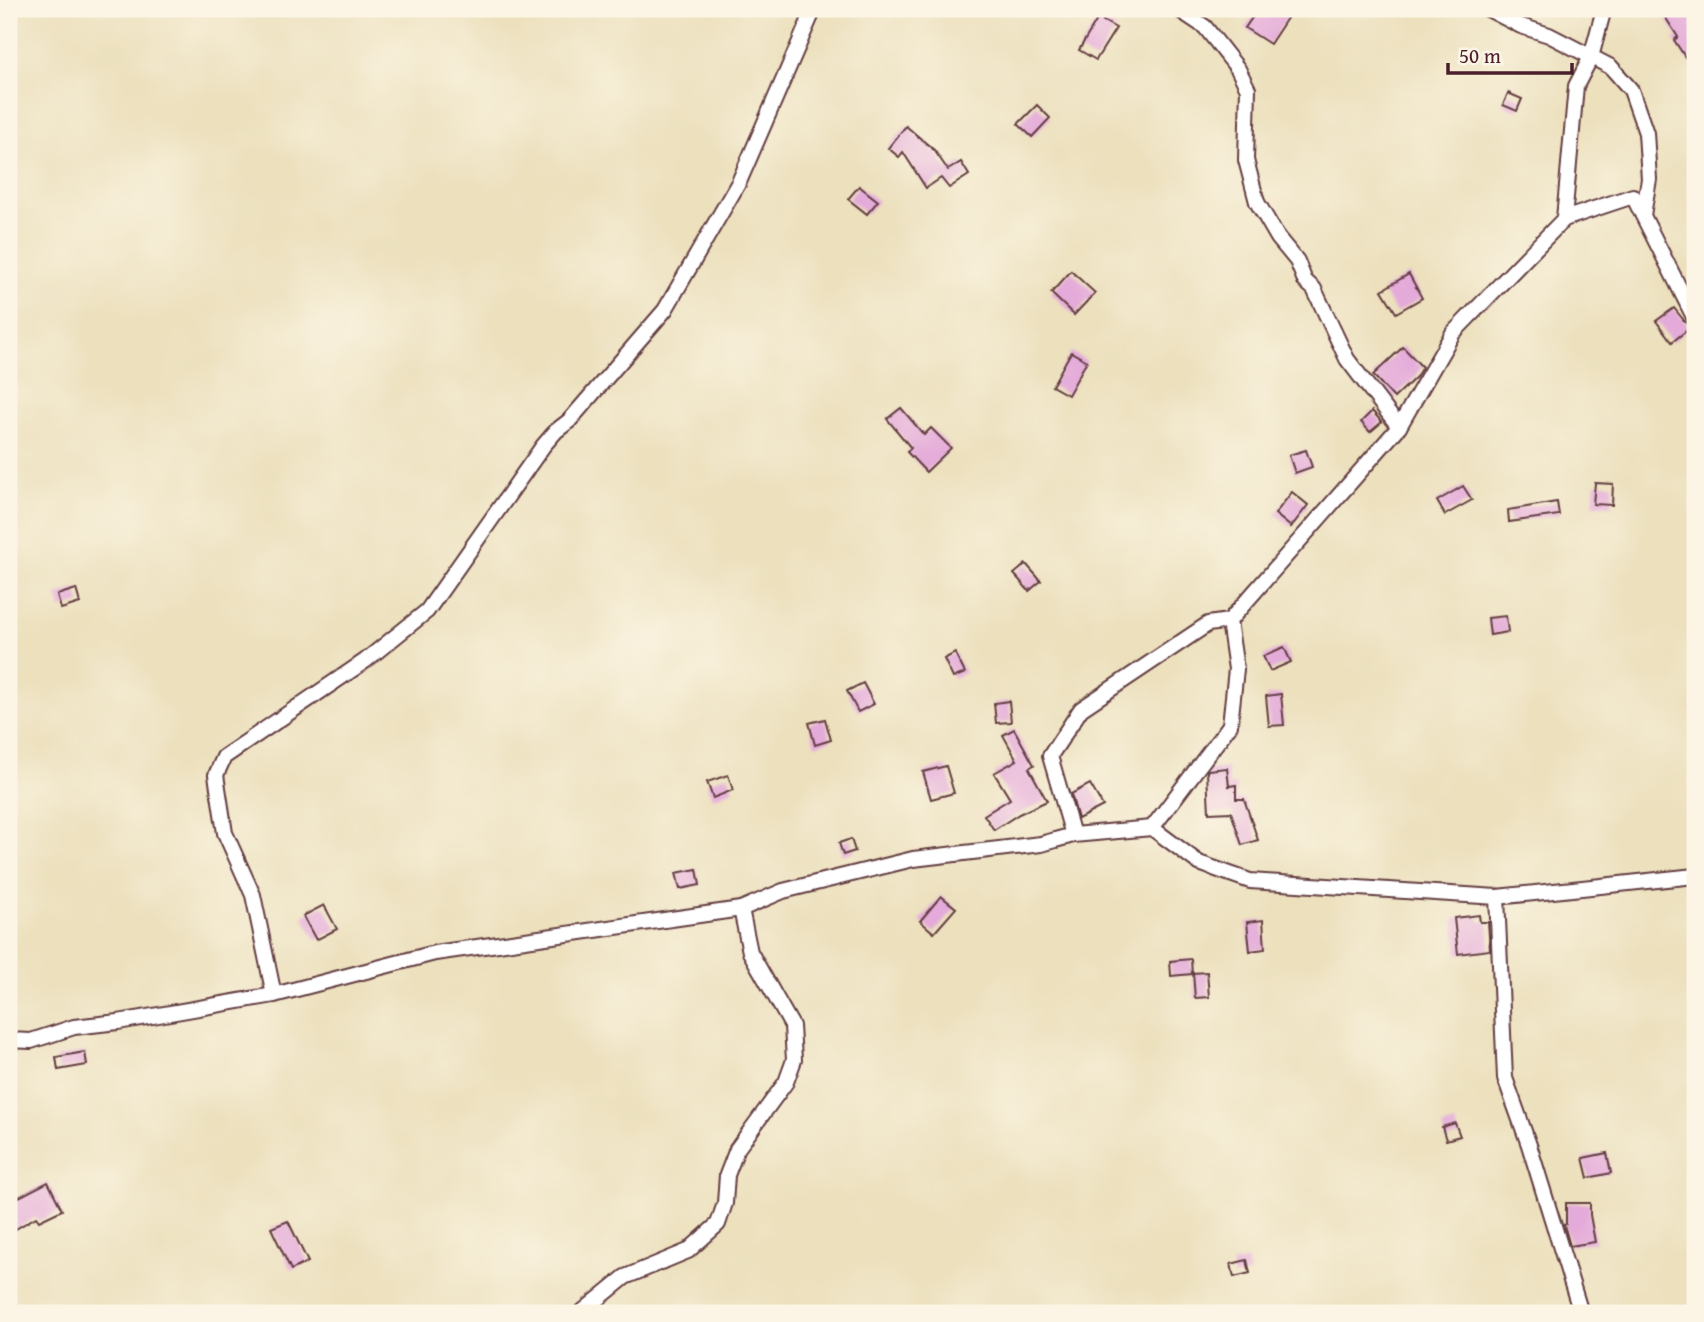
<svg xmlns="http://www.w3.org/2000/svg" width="1704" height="1322" font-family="'Gentium Book Plus',serif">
  <rect width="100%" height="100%" fill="#fcf5e5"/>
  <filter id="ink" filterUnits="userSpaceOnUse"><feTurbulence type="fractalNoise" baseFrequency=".0143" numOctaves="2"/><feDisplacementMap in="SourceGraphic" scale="14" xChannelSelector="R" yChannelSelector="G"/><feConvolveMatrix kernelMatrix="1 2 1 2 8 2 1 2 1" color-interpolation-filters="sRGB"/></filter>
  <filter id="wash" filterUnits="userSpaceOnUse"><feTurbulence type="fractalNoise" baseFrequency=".00686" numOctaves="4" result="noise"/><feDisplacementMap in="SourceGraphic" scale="28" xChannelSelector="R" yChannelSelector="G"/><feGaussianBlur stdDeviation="1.57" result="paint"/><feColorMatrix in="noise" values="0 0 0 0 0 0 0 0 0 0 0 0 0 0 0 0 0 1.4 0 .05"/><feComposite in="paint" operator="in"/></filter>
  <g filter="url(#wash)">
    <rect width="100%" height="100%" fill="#ece0bd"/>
    <g id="blocks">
      <g fill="#e4aad9">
        <polygon points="1258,9 1293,9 1270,44 1245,28"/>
        <polygon points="1660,9 1688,9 1695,20 1695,54 1687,60 1674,40 1678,37"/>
        <polygon points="1098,18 1116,28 1096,60 1079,50"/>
        <polygon points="1508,93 1522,99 1517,111 1503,105"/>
        <polygon points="1037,105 1050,118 1032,137 1018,124"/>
        <polygon points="906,126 934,150 948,170 961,162 969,175 949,188 941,178 926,188 903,152 899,157 888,148"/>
        <polygon points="859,186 878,201 867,214 848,199"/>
        <polygon points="1071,271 1095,293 1074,315 1051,293"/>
        <polygon points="1409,274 1422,298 1396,313 1382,290"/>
        <polygon points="1674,308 1690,328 1672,342 1656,321"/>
        <polygon points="1403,347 1422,367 1416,377 1394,398 1373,375"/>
        <polygon points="1071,352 1087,361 1068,395 1052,386"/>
        <polygon points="901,408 924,435 931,428 951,448 926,472 907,452 911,448 887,419"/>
        <polygon points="1372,411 1382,422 1370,432 1361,422"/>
        <polygon points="1306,450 1312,467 1295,473 1289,455"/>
        <polygon points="1595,483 1613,484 1612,505 1593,504"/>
        <polygon points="1463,486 1472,500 1445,515 1437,501"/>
        <polygon points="1292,492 1308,505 1291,527 1275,514"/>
        <polygon points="1557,502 1559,515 1509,522 1508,510"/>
        <polygon points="1026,564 1041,581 1029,591 1014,574"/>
        <polygon points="76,589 80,603 61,609 57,595"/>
        <polygon points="1506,616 1508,632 1490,635 1488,618"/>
        <polygon points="1284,647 1291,662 1270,671 1263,656"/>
        <polygon points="955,653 965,673 953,678 944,659"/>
        <polygon points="863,683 874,704 858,712 847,691"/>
        <polygon points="1281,694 1284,725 1269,726 1266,696"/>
        <polygon points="1009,701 1011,722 996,723 994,703"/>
        <polygon points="825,719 831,740 815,745 809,723"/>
        <polygon points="1014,729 1034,765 1029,768 1047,801 1019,814 994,830 984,815 1010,799 994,773 1017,760 1003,735"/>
        <polygon points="946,766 954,793 931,799 923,772"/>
        <polygon points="1227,768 1229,786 1236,785 1236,799 1244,799 1258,840 1242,845 1231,812 1209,813 1207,772 1208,770"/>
        <polygon points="728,775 733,790 713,798 707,782"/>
        <polygon points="1090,784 1103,806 1078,819 1071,794"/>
        <polygon points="851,839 855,851 843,855 839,843"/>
        <polygon points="697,869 700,885 680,889 676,873"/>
        <polygon points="941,896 956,908 934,933 920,921"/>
        <polygon points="324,905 337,929 316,940 303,916"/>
        <polygon points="1479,915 1480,922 1488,922 1490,950 1458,954 1454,918"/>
        <polygon points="1263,920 1265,949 1250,951 1247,922"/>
        <polygon points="1191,959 1192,974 1171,976 1170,961"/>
        <polygon points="1207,972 1209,997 1195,998 1193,973"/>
        <polygon points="85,1052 87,1065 58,1070 56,1057"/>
        <polygon points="1455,1123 1460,1136 1446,1140 1442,1127"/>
        <polygon points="1607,1153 1611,1173 1588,1178 1583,1158"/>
        <polygon points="48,1182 62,1210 39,1221 36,1217 9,1233 9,1202"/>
        <polygon points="1566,1203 1590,1203 1590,1215 1595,1242 1570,1246 1564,1225 1566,1224"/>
        <polygon points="288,1221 308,1262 291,1270 271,1228"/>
        <polygon points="1247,1260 1250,1273 1234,1277 1231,1264"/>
      </g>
    </g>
  </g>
  <g filter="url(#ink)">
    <use href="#blocks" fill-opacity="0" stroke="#623c41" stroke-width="2"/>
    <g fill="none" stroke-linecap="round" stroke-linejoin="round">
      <defs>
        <g id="minor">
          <polyline points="1178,9 1205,27 1238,69 1248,89 1246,160 1257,202 1278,238 1297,261 1305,281 1314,289 1347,359 1399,427"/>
          <polyline points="1488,9 1521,26 1549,35 1611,67 1631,90 1646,133 1649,179 1643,215"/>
          <polyline points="1564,219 1633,196 1695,319"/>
          <polyline points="1152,828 1230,725 1236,669 1229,621"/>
          <polyline points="1073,835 1050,756 1081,709 1208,624 1229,621 1399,427 1453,333 1564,219 1576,86 1591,57 1604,9"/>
          <polyline points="1497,897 1505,1078 1529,1145 1581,1313"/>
          <polyline points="274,995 253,895 225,833 216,775 224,757 365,661 427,611 543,446 556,431 569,421 665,310 739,182 814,9"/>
          <polyline points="9,1040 31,1041 74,1027 118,1022 274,995 435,953 741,909 783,891 913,859 1041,844 1073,835 1152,828 1199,863 1250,881 1497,897 1695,876"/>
          <polyline points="581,1313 625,1277 688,1251 718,1224 725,1203 727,1175 737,1149 786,1082 794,1060 792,1026 750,952 741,909"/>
        </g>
      </defs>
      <use href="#minor" stroke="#623c41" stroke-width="18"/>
      <use href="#minor" stroke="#fff" stroke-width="14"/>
    </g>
  </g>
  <rect width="1704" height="1322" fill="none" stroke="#fcf5e5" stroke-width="35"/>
  <path d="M1448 63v10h124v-10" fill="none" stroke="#4a1f2b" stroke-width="3.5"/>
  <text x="1459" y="63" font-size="21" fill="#4a1f2b" stroke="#fcf5e5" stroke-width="5" paint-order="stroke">50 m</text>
</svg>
